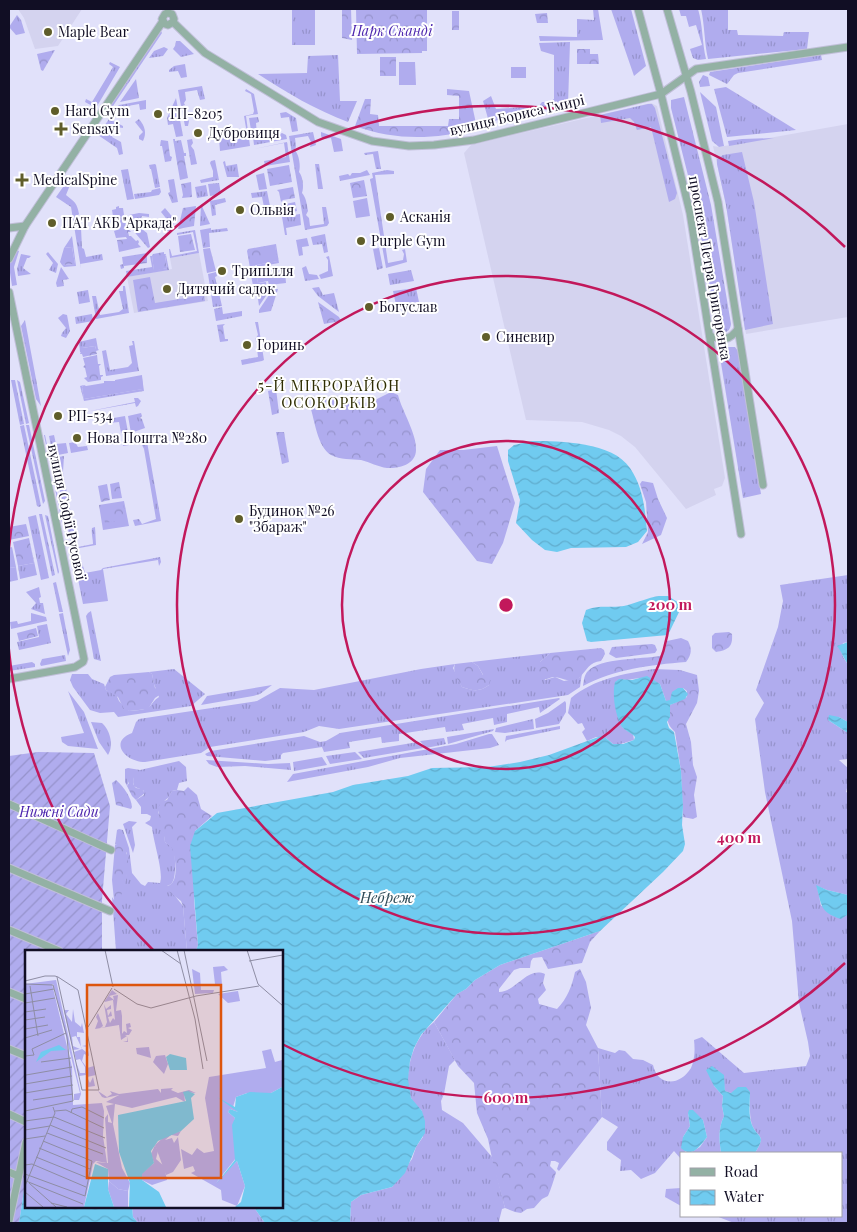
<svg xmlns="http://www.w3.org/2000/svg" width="857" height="1232" font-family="'Playfair Display',serif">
  <defs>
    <pattern id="grass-tufts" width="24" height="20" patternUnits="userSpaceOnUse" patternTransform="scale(1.25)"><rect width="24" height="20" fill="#b0acee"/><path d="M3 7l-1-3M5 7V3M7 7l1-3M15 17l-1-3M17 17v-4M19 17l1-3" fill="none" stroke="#9693cc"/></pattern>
    <pattern id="forest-crowns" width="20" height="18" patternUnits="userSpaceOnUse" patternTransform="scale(1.25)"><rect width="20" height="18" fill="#b0acee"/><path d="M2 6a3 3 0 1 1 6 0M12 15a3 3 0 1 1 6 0" fill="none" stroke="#9693cc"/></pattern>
    <pattern id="garden-furrows" width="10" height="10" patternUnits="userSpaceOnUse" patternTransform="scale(1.25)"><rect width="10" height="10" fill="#b0acee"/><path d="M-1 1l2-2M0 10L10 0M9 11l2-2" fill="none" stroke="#9693cc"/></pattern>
    <pattern id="water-waves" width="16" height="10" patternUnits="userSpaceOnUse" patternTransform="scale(1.25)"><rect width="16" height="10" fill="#70cbf0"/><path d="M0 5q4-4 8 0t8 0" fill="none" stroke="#60adce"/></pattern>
  </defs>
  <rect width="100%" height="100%" fill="#e1e1fa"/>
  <g fill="#d4d3ef">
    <polygon points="18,9 82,9 58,46 35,49 24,18"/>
    <polygon points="651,103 657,106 683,215 725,478 722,486 714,489 716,495 686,509 635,447 621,436 609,430 582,422 526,420 464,153 471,145"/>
    <polygon points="848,124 848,317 746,334 726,205 713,146 719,147"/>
    <polygon points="199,253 208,301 134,313 127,277 172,269 170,258"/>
  </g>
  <g fill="url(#grass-tufts)">
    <rect x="292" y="9" width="23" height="36"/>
    <polygon points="593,9 598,9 603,40 540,41 539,36 577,37 577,19 594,20"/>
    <polygon points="611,9 631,9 646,66 634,76"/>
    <path d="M679,9H698C703,26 702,42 706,59L698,60L693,58L690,49L702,45L696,25L689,27L686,16H681Z"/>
    <path d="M701,9H728V30H737L738,35L783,36L784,32H809L807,49L708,59C704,41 705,27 701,9Z"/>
    <polygon points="17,15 21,20 25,33 16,35 9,27"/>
    <polygon points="161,31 162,33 113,106 111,105"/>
    <polygon points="176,41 180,41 194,54 181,57 173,49 175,46"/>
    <polygon points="570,42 568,105 489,122 483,101 491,96 496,109 539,106 542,102 548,102 554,99 554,55 541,51 539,43"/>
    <polygon points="164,47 168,49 163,56 149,58 154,51"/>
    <path d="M338,55L340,101H357L348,122C316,110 287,93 258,74L307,73L308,56Z"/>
    <polygon points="821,55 822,60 738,73 734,75 727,84 709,75 710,72"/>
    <polygon points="110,62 120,67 96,108 85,102 86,99 92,102 113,67 109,64"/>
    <polygon points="185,64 187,77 181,78 178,71 169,72 169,70 174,66"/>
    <polygon points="703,75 708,77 710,86 700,87 699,82"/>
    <polygon points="136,79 139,98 120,102"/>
    <polygon points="202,86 205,99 200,100 197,90 185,92 186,100 184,103 185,105 181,106 178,90"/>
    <polygon points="726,87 796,130 727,137 714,89"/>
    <polygon points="246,89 254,94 258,114 246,116 250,146 220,151 219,139 226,138 224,128 233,137 247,134 244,116 253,114 254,111 251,94 245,91"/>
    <polygon points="700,92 716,107 724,146 719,147 712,141"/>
    <path d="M684,97L711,205L731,324C730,331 726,334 719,332L715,327L697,211L671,108V100Z"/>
    <polygon points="176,98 183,136 176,137 173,124 168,125 167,118"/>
    <polygon points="146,100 146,109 140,110 139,104 116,108 119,105"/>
    <polygon points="648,104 652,104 655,108 677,193 675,199 669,202 651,127 637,130 634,122 630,118 601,123 600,115"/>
    <polygon points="185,106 189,121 188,126 185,126 181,107"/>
    <polygon points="286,112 296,118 298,131 292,132 289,117 281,118 280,113"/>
    <polygon points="258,117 259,122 256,123 257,135 252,136 249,118"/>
    <polygon points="109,119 123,126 123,128 116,127 112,137 121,142 123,154 119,155 117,148 98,135"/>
    <path d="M139,119C145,126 147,133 143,141L139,139V136L143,132L135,122Z"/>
    <path d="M313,132L316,145L310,147L311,142L308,136L295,138L296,146L295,150C299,155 301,166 299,172C303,177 304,187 302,193C306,197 307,205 308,211L306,215L309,218L310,226L324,224L322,207H326L329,223L327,226L305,230L289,136Z"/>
    <polygon points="321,132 341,139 343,151 334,152 331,138 323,139 321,136"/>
    <polygon points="282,133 286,135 287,139 254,145 253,137 258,136 259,138 268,138 268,136 276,136"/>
    <polygon points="774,138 729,146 728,141 742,139"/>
    <polygon points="192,139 193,143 191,146 194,150 197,164 191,165 187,140"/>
    <polygon points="287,142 290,162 265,166 264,161 286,157 284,143 254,149"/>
    <polygon points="378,151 381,169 376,169 373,154 365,155 364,153"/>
    <polygon points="742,152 754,202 773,324 745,330 726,205 717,164 717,159 723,155"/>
    <polygon points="215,160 219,180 201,183 200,180 213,177 213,171 210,163 211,161"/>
    <polygon points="225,161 226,166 237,164 239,177 227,177 223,162"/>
    <polygon points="155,164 156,165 160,187 155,188 151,169 150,169 149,165"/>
    <polygon points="315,164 319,164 323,189 318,189"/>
    <polygon points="128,169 134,199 127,200 121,170"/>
    <polygon points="367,170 370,175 340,181 339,176 348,174 350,176 352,173 360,173"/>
    <polygon points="387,170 394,171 394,174 375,175 388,263 403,260 404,254 402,250 405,249 407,262 386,268 370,179 373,178 372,173"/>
    <polygon points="264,173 267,189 259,190 256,175"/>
    <path d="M68,180L75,184L73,186L70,185L66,195C75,202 77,203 79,214L76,217L78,224L81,228L82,248L84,249L86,257L102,254L103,260L80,264L81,269L71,207L56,197Z"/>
    <polygon points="219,183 221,194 210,196 208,184"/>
    <polygon points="206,185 208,196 197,198 195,187"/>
    <polygon points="160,188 161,192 159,195 135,199 134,194 151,192 152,190"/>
    <polygon points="267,191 270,206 264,207 262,197 252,198 251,193"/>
    <polygon points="225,198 226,202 215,205 216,215 212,216 210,201"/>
    <polygon points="201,204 210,224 200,226"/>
    <polygon points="165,208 175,220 171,232 164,229 165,225 169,222 161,212"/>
    <polygon points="139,213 149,214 149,217 142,216 138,226 147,233 150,247 148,248 131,228 129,215"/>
    <polygon points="300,214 301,225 286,228 287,235 285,235 282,217"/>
    <polygon points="211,228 211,230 227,228 228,231 209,233 210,247 203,248 200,230"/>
    <polygon points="195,230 199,253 170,258 169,249 170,249 172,256 197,251 193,232 177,235 177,233"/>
    <polygon points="325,234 328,252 324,253 322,244 313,245 311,237"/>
    <polygon points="72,236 76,266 64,267 62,265 75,264 72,247 64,248"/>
    <polygon points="307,238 309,246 302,247 303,255 299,256 296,240"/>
    <polygon points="276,244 279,263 257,267 257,265 277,261 275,246 252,266 255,265 255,267 250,268 247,251 248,249"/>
    <polygon points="210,248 216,271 207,273 203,249"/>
    <polygon points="379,248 383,268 377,270 373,249"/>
    <polygon points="15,250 19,251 14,267 17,285 12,286 9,266"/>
    <polygon points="48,252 58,264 56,273 49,270 53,263 46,254"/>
    <polygon points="21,254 31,256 29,258 27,258 23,268 31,274 18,276 17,269"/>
    <polygon points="166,255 169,270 127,277 126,271 152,267 150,256 152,256 154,270 167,268 165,256"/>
    <polygon points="329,256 333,276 321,279 319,275 328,271 328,260 326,257"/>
    <polygon points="306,266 309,274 317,275 319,279 305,281 302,268"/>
    <polygon points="61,267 69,279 63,280 64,286 57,287 56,283"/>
    <polygon points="263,268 264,271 256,272 258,283 266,282 267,289 254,291 250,270"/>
    <polygon points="411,270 414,281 390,285 388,274"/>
    <polygon points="216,272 217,276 215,277 222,306 213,307 208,274"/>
    <polygon points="123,286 125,286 129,313 96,319 92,296 96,296 100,315 119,312 123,309 119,291 123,291"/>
    <polygon points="319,287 323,295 334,293 339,312 318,296 312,288"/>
    <polygon points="416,288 419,302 396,305 393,291"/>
    <polygon points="273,289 278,289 271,311 259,313 259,310"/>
    <polygon points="88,290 90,302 79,304 77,292"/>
    <polygon points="270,290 259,306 257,292"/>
    <polygon points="222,307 223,314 242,311 242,316 216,321 214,309"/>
    <polygon points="63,314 67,315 70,331 66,338 61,336 62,333 66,328 58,318"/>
    <polygon points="92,314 93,321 76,324 75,317"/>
    <polygon points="25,320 41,406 36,399 21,326"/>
    <polygon points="255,322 258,322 264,360 262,361 242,365 241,360 258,357 257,349 259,345 255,339 258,335"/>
    <polygon points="96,338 98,349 96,349 95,346 82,348 82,352 80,352 79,342"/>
    <polygon points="132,341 134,341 139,371 106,376 102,351 106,350 110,370 128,367 132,363 129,346 133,345"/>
    <polygon points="728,347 735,347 738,351 761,494 743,498 720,357 724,349"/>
    <polygon points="142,377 144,391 84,401 80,386 84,385 82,387 84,399 142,389 141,378"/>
    <polygon points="11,380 15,380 24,424 20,425"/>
    <polygon points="17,380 20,382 29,423 26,424"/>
    <polygon points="134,398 138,398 141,401 138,406 136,407 135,403 85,412 135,402"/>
    <polygon points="141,413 142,416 140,418 142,419 145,428 131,433 128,416"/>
    <polygon points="125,416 128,432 121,433 119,422 109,423 108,419"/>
    <polygon points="24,425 41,506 39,507 37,506 20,426"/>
    <polygon points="26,425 29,425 45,501 43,504"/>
    <polygon points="44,435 45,435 63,522 62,523"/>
    <polygon points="54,435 56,444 66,443 68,453 53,456 49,436"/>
    <polygon points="146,436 161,521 135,526 133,520 139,519 142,524 156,519 144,449 141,443 123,446 122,441"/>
    <polygon points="75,442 78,447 87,446 88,450 71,453 69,443"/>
    <path d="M64,456L63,472L77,545L78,547L93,544C93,539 91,533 92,528L95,527L96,545L74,549L72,548L53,458Z"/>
    <polygon points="124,501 129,526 103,530 99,505"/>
    <polygon points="39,514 42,514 55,575 52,576"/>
    <polygon points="36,515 49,578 41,580 28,517"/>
    <polygon points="45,515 48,516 59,572 58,574"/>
    <polygon points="29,538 37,575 20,579 18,566 34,563"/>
    <polygon points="160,557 161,562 159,566 158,560 103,569 108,601 83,604 74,559 81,559 85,573 101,570 103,568"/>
    <polygon points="16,567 18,580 9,582 9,568"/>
    <path d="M848,575V642L843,643C840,653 842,656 848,664V722L839,717L828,720L848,733V759L839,760L848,768V784L846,792L848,793V895L827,890L817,886L821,906L848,902V1223H734L716,1216H841V1153H755C767,1134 758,1139 752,1125C749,1115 750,1103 750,1092L731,1093L725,1091L724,1085L714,1086L723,1096L722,1106L724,1116C718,1129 719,1139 721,1153H690L700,1147L707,1137L703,1120L688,1113L690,1126L683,1137L685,1152L687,1153H681V1159L674,1151L655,1173L641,1179L631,1170L620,1171L621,1160L607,1150V1142L618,1127L602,1117L598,1048L615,1053L619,1050L625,1051L633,1059L643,1060L653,1065C658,1087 680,1086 691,1068C695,1059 695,1049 694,1040L702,1037L744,1073L806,1066L810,1056L808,1042L799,1003L792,921L765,792L755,719L764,703L756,690L778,627L783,601L780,585Z"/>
    <polygon points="56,582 63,612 59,612 53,583"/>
    <polygon points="39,587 41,597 39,598 40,603 43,603 45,614 31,609 36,603 26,592"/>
    <polygon points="91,611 101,661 94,659 86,616 88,613"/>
    <polygon points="31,613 46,617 47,621 11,629 10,622 17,621 18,624 31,621"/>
    <polygon points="63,613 70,650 68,656 59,614"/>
    <polygon points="47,624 51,643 19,650 17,642 39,637 37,626"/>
    <path d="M550,653L540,662L545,680L555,677L564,681L579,678L582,673L580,687L568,695L339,729L319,726L304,732L210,747L201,753L145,762C126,762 108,742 132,733L136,722L139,719L257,701L280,688L314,690L421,669L455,664L453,668L462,687C473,691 480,692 489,685L478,666L472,662Z"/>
    <polygon points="65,655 66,661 41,666 40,664 42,659"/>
    <polygon points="32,662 35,664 35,667 9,671 9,666"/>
    <path d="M174,669L205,694L191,706L118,717L114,712L100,713L90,710L73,687L70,680L72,674H88L92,679L104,684L106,690L116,694L119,701L129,711C135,710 145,711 150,706C153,703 154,700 159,697L154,684L152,674L149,672Z"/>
    <path d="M653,669L680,670L697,675L699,691H687L683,688L668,702L666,701L660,684L639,678L627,680L623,679L617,713L623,728L633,734L634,740L617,745L613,744L606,738L596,737L587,741L582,732L585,729L582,723L578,724L568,713L571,698C594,679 623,674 653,669Z"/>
    <polygon points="272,685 260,694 253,696 201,705 207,696"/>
    <polygon points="68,691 84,712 98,749 68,746 62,742 61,737 84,733"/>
    <polygon points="559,698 560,699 540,713 539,707 507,714 507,722 494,725 493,718 462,724 464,730 446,732 445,727 399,734 399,741 382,743 381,737 349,742 350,748 324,752 322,747 283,753 281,755 281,759 265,761 207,756 205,754 211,751 304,736 320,742 326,741 340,733"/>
    <polygon points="565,701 566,703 566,712 559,724 536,728 535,719 548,713"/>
    <polygon points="533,719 534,729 505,733 495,732 496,728"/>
    <path d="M91,722L102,723C110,730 114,745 108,755L99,742Z"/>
    <polygon points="560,726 560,729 507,740 505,742 506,736"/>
    <polygon points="494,729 493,731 448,744 447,737"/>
    <polygon points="489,734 492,734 499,745 490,748 400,758 368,767 287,782 293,774 456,744"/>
    <polygon points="444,738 446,744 426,748 420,741"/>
    <polygon points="418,742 423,748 364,758 358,752"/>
    <polygon points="355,752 362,759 330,764 326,756"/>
    <polygon points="322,757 327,765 294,771 293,762"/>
    <polygon points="206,760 268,764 290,763 291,770 245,766 217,767 209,764"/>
    <path d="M179,761L186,767L187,781L179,783L177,790L172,791L169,797L163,802L158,812L163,825L165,842C167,844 170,845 172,847C176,851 176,876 173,881C171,885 171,884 167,886L183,906L187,951H116L112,897L114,900C128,886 127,872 127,853L116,844L115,845L117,830L119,829L123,830L129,848L132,873L141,884L145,886L148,882L160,883C164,872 153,841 152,827L145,823L150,820L151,816L147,814H141V807L136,800L144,795V791C137,786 131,790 134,777L129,781L127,786L125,782V769L128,768L140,770Z"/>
    <polygon points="129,821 137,822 132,827 135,845 133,853 123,824"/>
    <path d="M434,1022L455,1060L449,1066L444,1094L441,1101L442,1110L463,1123L492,1157L505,1208L502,1209L499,1221L500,1223H350L351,1202L361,1195L392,1187L412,1159L416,1147L423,1137L422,1111C419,1108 414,1105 412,1100C403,1082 410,1052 421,1036C424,1031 429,1026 434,1022Z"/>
    <polygon points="681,1188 681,1206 665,1197 666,1189"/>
    <polygon points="132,1206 253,1206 265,1223 138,1223 133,1217"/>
  </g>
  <g fill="url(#forest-crowns)">
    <polygon points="342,9 351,9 352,40 342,38"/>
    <polygon points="356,9 427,9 427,51 422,51 422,53 357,54"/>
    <rect x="452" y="11" width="7" height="19"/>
    <polygon points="547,13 548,23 537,23 535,14"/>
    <polygon points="577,49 590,49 590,54 598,54 599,64 577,64"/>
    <polygon points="55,50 43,71 41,70 37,54"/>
    <rect x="380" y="57" width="16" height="19"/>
    <rect x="511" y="67" width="15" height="11"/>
    <path d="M447,89L469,91L477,128L475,130C433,139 396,141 355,126L365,99H371L370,114L378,115L379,126H448L449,119H459V96L447,95Z"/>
    <polygon points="173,139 175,139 175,141 181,140 184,153 186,153 186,156 184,156 188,178 180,180"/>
    <polygon points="161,140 168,141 170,156 172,157 171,161 165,162 162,146 160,146"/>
    <polygon points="289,165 292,182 270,186 267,169"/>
    <polygon points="174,179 178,202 172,203 168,193 170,192 168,180"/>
    <polygon points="364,180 367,196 353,198 350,183"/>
    <polygon points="191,182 192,197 182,198 183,195 181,184"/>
    <polygon points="293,187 295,198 283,200 281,202 279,192 277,190"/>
    <polygon points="295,202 297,211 283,214 281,212 281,205"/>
    <polygon points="119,206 119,208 123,208 124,215 126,215 126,217 125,218 126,227 123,229 128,228 131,232 128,232 129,236 131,236 136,241 138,240 139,242 138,244 141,247 119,252 117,240 127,239 126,237 116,238 114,231 120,229 115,229 112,210 116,209 116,207"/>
    <polygon points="196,206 194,226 178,229 183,208"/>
    <polygon points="191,234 195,250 180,252 178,236"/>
    <polygon points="275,245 278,261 251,266 248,250"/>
    <polygon points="72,247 75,264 62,265 60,262 64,248"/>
    <polygon points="164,252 164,254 166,254 165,256 167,268 154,271 152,256 153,254"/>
    <polygon points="147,253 147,263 124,266 124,268 121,269 120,265 123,264 122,257"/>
    <polygon points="277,266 285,272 286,283 269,285 268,281 258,283 256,272 266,270 266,268"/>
    <polygon points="150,277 155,303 204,295 205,301 138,312 133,280"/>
    <polygon points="318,302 339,317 341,321 324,324"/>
    <polygon points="225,324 223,326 225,339 228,339 228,341 220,342 217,325"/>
    <polygon points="95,346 96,349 98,349 99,350 96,351 97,354 83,357 82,354 80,354 82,348"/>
    <polygon points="97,355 98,364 101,364 99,366 100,375 103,375 103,376 101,377 101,380 88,382 84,378 87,377 85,368 83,367 85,365 83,358"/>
    <polygon points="276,389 279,413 272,415 268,391"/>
    <path d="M391,392L398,395C402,411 417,434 416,450C416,464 399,469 387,468C378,467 370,462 361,460C352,459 340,460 331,455C317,446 315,421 310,406L314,402L337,398L364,403L371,402Z"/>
    <polygon points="276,432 284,432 289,462 282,464"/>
    <polygon points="497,446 515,503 503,543 492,564 477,561 423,492 426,469 440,450 463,450"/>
    <polygon points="642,481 653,483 658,499 667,518 661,535 642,544 648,532 646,502 640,484"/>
    <polygon points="119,482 122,498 112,499 110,484"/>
    <polygon points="107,484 110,500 101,502 98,486"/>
    <polygon points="123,503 126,519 105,523 102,507"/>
    <polygon points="26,524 29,536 9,540 9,527"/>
    <polygon points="29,538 34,563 18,566 13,542"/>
    <polygon points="12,547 16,567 9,568 9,548"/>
    <polygon points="36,628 38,636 19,641 17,633"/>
    <path d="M729,632L732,634C733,647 728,650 716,652L712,648V636L715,633Z"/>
    <path d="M681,638L688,641C692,649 692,654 686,662C650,665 615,669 583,686C584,680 584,675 588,671C600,658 642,659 660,656L665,650L667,641Z"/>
    <polygon points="652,644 655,645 657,650 655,653 616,658 609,654 612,647"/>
    <path d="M601,648L604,650L605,654L601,661C589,662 587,670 580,677C572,685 562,677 553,677C548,678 547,680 542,679L538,672L540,662L550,653Z"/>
    <path d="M472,662L478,666L483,675H486L490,680L489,685C480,692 473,691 462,687C458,680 452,672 455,664Z"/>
    <polygon points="149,672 152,674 155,688 161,691 161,694 155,698 148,709 129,711 124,709 118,697 106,690 105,687 110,677 114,675"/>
    <path d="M694,690L699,691L697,703L686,724L691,742L693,765L697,777L694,795L697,817L693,819L683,817L681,771L675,732C665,722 667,718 670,705L687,697V691Z"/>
    <polygon points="130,776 134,777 133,784 136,788 142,789 145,793 136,800 132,796 127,786 129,783 128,777"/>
    <path d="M116,780C124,787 131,797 132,807L131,809L116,805L112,783Z"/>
    <path d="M188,787L197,795L201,809L212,816L195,831L194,900L198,945L196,951H187L183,906L181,901L164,888C166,886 169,886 171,884C179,878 175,856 172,848L165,842C164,831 158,817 158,807L163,801L167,800L172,791L177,790L184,791Z"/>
    <path d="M119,843C135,853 126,884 120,898L114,900L112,880L115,845Z"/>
    <path d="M600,931L590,942L582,963L548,969L542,957L533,958L531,961L530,968H520L514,970L499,989V992C516,992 527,966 545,974L543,983L546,990L538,999L539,1004L557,1009C567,999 572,986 575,972L580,969L586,982L591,1008L586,1025L598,1048L602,1117L559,1171L557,1169L559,1163L555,1161H551L550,1166L556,1172C556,1174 549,1195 548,1196L542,1199L534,1208L527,1209L521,1213L515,1212L505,1208L494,1168L488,1139L477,1113L474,1083L458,1066L434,1022L457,994L466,989L475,980L500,965Z"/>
  </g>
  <polygon fill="url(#garden-furrows)" points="38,752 94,753 110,806 102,900 102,951 26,951 26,1177 19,1223 9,1223 9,756"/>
  <g fill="#b0acee">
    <polygon points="399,62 415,62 416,85 399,85"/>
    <polygon points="367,198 370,216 356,218 353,201"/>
    <polygon points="142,375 143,389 84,399 82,387 84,385 86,386 104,383 104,381 115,381 115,380"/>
  </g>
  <g fill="url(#water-waves)">
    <path d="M532,441C560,441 613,442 630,468C643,487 645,509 647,531L638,542L626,547L571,548L557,552L545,550L532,540L516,523L520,500L508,461V450L514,445Z"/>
    <path d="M659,596H668L679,603L680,610L668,635L591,642L587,641L582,623L586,610C599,604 614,609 628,605C639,602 647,598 659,596Z"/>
    <path d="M848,642V664C843,658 842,652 837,646Z"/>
    <path d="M647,676L660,684L666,701L670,700L672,692L678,688H683L688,694L685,699L670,705V717L667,722L669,728L674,732L681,771L683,806L682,825L685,844L683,851L663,872L600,931L500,965L475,980L466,989L457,994L421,1035L414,1048L410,1061L408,1079L411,1098L422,1111L425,1121V1133L416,1147L405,1173L392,1187L361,1195L351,1202L350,1223H265L253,1206H281V951H196L198,945L190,846L195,831L217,813L333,792L353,785L408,776L432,768L488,767L520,762L549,755L601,736L606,738L613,744H623L634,740L635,737C631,732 625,731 622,727C615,715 612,695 615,682L619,679L632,680Z"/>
    <polygon points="829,715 839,717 848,722 848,733 828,720"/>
    <path d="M816,885L827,890L848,895L847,915L841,919C819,912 822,905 816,885Z"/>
    <path d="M712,1066L724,1075L725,1091L731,1093L738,1087H746L750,1092C750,1103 748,1115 752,1125C758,1139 767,1134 755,1153H721C719,1139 718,1129 724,1116L722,1106L723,1096L714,1086L706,1070Z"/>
    <path d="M689,1110H693L703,1120L707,1137C700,1146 692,1159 681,1148L683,1137L690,1126L688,1113Z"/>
    <polygon points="26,1177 26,1206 132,1206 133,1217 138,1223 19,1223"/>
  </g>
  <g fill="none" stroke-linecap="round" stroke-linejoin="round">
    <defs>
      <g id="minor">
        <polyline points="168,9 168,13 172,14 174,19 173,22 168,25 165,24 162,19 165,14 168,13"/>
        <polyline points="638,9 661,94 690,213 741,534"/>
        <polyline points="667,9 691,92 718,202 763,485"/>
        <polyline points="173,22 205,53 318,122 372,141 409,146 434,145 474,140 661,94 696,69 848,47"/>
        <polyline points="9,228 25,226"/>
        <polyline points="9,259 25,226 163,21"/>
        <polyline points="9,292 84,659 83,662 75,667 9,679"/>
        <path d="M710,336C723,341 730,340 738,329"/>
        <polyline points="9,804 111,850"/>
        <polyline points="9,868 110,911"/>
        <polyline points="9,930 59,951"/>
        <polyline points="9,992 26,999"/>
        <polyline points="9,1049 26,1056"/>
        <polyline points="9,1114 26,1122"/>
        <polyline points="9,1172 18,1176"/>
        <polyline points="9,1221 26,1142"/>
      </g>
    </defs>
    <use href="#minor" stroke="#c0bfd8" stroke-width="9"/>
    <use href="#minor" stroke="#93b1a4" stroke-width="7"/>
  </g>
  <g fill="none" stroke="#c2185b" stroke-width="2.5">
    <circle cx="506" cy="605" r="164"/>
    <circle cx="506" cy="605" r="329"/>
    <path d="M845 963A493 493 0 0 1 282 1044M154 951A493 493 0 0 1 845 247"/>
  </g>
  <g fill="#5f5d2a" stroke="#fff" stroke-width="2">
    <circle cx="48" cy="32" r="5"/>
    <circle cx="55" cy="111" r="5"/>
    <circle cx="158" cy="114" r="5"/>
    <path d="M58.5 121.5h5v5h5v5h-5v5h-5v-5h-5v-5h5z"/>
    <circle cx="198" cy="133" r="5"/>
    <path d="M19.5 172.5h5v5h5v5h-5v5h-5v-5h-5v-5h5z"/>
    <circle cx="240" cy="210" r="5"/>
    <circle cx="390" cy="217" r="5"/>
    <circle cx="52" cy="223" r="5"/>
    <circle cx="361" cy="241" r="5"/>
    <circle cx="222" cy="271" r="5"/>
    <circle cx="167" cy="289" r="5"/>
    <circle cx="369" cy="307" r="5"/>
    <circle cx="486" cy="337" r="5"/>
    <circle cx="247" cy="345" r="5"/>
    <circle cx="58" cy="416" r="5"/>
    <circle cx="77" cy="438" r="5"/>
    <circle cx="239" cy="519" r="5"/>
  </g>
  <g text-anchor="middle" stroke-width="4" stroke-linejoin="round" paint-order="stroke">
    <g font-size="14" font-style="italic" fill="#4c25ae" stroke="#fff">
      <text x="392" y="36">Парк Сканді</text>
      <text x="59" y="817">Нижні Сади</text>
    </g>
    <g font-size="14" fill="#110e24" stroke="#fff" text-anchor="start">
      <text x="58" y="37">Maple Bear</text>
      <text x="65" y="116">Hard Gym</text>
      <text x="168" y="119">ТП-8205</text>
      <text x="72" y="134">Sensavi</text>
      <text x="208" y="138">Дубровиця</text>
      <text x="33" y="185">MedicalSpine</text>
      <text x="250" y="215">Ольвія</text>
      <text x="400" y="222">Асканія</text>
      <text x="62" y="228">ПАТ АКБ "Аркада"</text>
      <text x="371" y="246">Purple Gym</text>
      <text x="232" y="276">Трипілля</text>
      <text x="177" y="294">Дитячий садок</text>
      <text x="379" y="312">Богуслав</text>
      <text x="496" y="342">Синевир</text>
      <text x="257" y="350">Горинь</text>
      <text x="68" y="421">РП-534</text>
      <text x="87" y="443">Нова Пошта №280</text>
      <text x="249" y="516">Будинок №26<tspan x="249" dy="16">"Збараж"</tspan></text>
    </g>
    <g font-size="14" fill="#110e24" stroke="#fff">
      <text transform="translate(517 115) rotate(-13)" y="5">вулиця Бориса Гмирі</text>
      <text transform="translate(710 268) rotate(80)" y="5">проспект Петра Григоренка</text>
      <text transform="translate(67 512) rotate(78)" y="5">вулиця Софії Русової</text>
    </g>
    <g font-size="15" letter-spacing="1" fill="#2e2d02" stroke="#fff">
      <text x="329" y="391">5-Й МІКРОРАЙОН<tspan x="329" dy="17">ОСОКОРКІВ</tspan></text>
    </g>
    <g font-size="15" font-style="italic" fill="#2f4b57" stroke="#fff">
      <text x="387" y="903">Небреж</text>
    </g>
  </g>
  <g transform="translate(25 950)">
    <rect width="258" height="258" fill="#e1e1fa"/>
    <path d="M199,16L203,20L196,22L197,35L190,34L188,17ZM167,19L175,23L176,40H189L188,43L170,44ZM31,30L56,144L54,150H49V144L55,143L28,34L5,36L0,34ZM87,40L92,44L84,46L89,50L88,46L93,45L91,61L96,60L97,66V84L99,81L102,83L101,74L105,73L106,77L103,78L107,80L104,85H100L102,86L103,92H98L102,91V86L96,90L94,75L70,79L73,71L71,67L73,63L78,76L75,78L80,77L82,72L79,54L81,59L86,55V59L82,60L83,66L86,61L87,66L83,67L85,73L88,68L90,70L88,50L79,52ZM213,41L215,51L203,53L193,44ZM48,59L50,72L56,77L57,73L59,83L52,82V87H55L56,98L61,102L62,97L57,96L62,95L64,106L59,104L57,111L62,118L69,116L71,125L62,127L65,133L68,127L70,136L63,137L61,125L54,126L51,112L55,123H60V117L55,109L51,110L49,102L57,99L51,86L47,87L48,96L55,99L48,100L39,61L40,60H44L41,64L47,72ZM246,99L250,112L257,110V137L246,143H222L211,147L208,157L213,162L205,159L203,162L210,168L208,178L211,208L191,233L212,211L220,236L212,256L197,250L196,240L166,223L170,221L168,216L159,219L156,199L167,205L172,198L179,203L189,201L180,148L184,127L241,118L237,101ZM148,138L146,140L153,143L164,140L171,143L159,142L160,152L151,147L107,158L90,154L88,174L97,218L105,233L103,241L93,239L84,231L83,219L71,212L83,213L80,168L83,164V172L87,173L81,156L89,154L81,152L94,145L80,148L77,147L73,141L82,147L87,144L85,141L94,144L133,139L136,143V139ZM130,195L133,201L131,209L139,216L142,230L127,235L117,230V223L129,213L126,204Z" fill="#b0acee"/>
    <path d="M124,97L126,108L112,104L111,98ZM140,105L143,114L139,124L128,112L131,106ZM156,181L153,186L146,185L140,190L147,188L149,193L153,187L156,210L148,222L141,225L130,195L140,186ZM84,231L93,239L103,241V257H89L83,239Z" fill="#b0acee"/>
    <path d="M0,34H27L47,117L48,155L77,153L79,161L78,186L82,213L71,211L68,214L59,257H0Z" fill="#b0acee"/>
    <path d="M34,95L41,100L26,101L11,112L16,102ZM145,104L161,108L162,120H145L141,107ZM257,137V257H210L216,252L220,236L212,211L191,234L210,210L207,175L210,168L203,162L205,159L213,162L192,147L210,157L211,147L225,142L246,143ZM163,141L170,144L166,148L169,169L156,181L133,191L126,201L129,213L117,224V230L134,242L141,257H104L105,233L94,202L93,165L161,151L158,142ZM70,214L83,219V239L89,257H59Z" fill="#70cbf0"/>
    <path fill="none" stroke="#8e8da4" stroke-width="1" d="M80,0L88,37M136,0L156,14M152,0L170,69L178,119M159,0L182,111M222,0L233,34L258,56M224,11L258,5M0,31L20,26H30L33,27L53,40L74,140H57L32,27M0,34L28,35L42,87L48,151L0,161M5,36L13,86M89,39L112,54L126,58L171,46L234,36M0,44L29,39M0,53L30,48M0,62L21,59M0,70L20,67M63,77L87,38M0,79L23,75M0,88L27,80M0,106L9,105L7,99L41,83M16,112L46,108M1,125L47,117M0,134L47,126M0,143L48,135M8,150L48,144M30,161L41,160L79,178M46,163L47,159L57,157L79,168M0,171L29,167L80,188M25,175L81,198M0,180L25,176M22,183L78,204M0,189L20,186M14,198L65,219M11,207L63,228M0,215L7,214L61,237M0,224L60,246L67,211L18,191M1,231L58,254M4,233L31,257M0,236L30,163L28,157M0,242L18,257M26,253L42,257"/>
    <path fill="#dd550d" fill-opacity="0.15" stroke="#dd550d" stroke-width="2.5" d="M62,35H196V228H62Z"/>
    <rect width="258" height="258" fill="none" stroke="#110e24" stroke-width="2.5"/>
  </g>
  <circle cx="506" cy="605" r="8" fill="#c2185b" stroke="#fff" stroke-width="2.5"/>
  <g font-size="15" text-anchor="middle" font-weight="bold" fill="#c2185b" stroke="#fff" stroke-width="4" stroke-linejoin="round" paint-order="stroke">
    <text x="670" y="610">200 m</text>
    <text x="739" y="843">400 m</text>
    <text x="506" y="1103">600 m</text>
  </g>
  <rect width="857" height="1232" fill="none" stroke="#110e24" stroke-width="20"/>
  <rect x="680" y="1152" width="162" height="65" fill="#ffffff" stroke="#a09fa7"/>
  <rect x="690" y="1168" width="25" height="8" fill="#93b1a4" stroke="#a09fa7"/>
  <text x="724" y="1177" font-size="15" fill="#110e24">Road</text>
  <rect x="690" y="1190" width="25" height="15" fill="url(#water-waves)" stroke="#a09fa7"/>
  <text x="724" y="1202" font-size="15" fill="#110e24">Water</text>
</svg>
